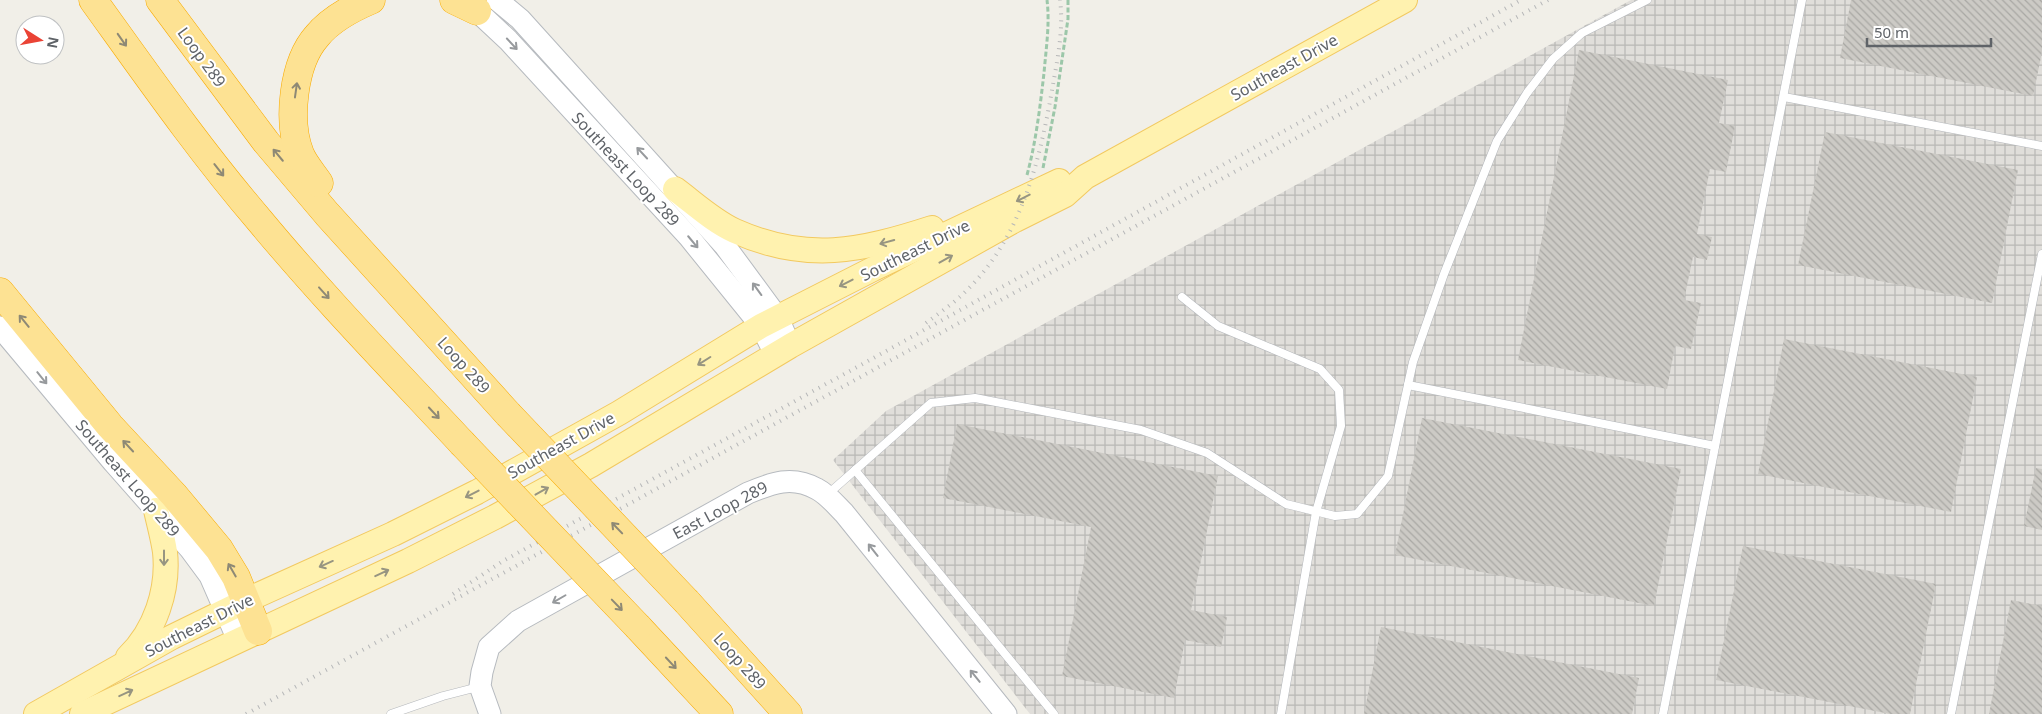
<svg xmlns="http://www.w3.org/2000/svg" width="2042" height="714" font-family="'Noto Sans',sans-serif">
  <defs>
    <pattern id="industrial-grid" width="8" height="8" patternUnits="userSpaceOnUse" patternTransform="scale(1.25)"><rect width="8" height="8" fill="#e0deda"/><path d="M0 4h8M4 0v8" fill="none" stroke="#b9b8b5"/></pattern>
    <pattern id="building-back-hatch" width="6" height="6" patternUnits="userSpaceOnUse" patternTransform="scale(1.25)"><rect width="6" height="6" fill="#cccac5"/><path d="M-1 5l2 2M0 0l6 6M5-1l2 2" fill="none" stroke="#a9a8a4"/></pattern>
  </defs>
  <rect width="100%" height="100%" fill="#f1efe8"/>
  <polygon fill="url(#industrial-grid)" points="1631,0 2042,0 2042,714 1030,714 833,460 886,411"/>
  <g fill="url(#building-back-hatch)">
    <polygon points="1851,0 2042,0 2042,52 2033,96 1840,58"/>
    <polygon points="1579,50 1728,80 1719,123 1735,126 1726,172 1710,169 1697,234 1712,237 1707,260 1693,257 1684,300 1701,303 1691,349 1675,346 1667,389 1518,360"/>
    <polygon points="1825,132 2018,170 1992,303 1798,265"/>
    <polygon points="1784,339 1977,377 1951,512 1758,474"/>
    <polygon points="1422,418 1681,469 1654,606 1395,555"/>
    <polygon points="957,424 1218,476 1191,610 1227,617 1221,647 1185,640 1174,698 1062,676 1091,527 943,498"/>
    <polygon points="2036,468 2042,469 2042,530 2024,526"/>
    <polygon points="1743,546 1936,584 1910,714 1890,714 1716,680"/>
    <polygon points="2011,600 2042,606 2042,714 1989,714"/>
    <polygon points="1381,627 1639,678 1632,714 1364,714"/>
  </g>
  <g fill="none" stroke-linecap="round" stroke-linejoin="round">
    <defs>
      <g id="service">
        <polyline points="1784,97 2042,146"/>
        <polyline points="1182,297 1218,326 1320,369 1339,390 1341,426 1316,512 1281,714"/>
        <polyline points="1408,385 1715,446"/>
        <polyline points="855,470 1054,714"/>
        <polyline points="828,494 931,403 975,398 1141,430 1207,453 1286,504 1335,516 1357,514 1388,476 1413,362 1444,274 1497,141 1527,93 1553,59 1582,33 1647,0"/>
        <polyline points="391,714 443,696 478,687"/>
        <polyline points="1663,714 1802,0"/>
        <polyline points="1951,714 2042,254"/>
      </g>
      <g id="secondary">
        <polyline points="497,0 520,19 725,246 778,318 790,346"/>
        <polyline points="464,3 477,11 508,40 689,237 761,326 775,354"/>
        <polyline points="0,327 114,463 190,549 210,576 238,640"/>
        <path d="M490,714L480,686L482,672L489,647L518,621L748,493C772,483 792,475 817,489C827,494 836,505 844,513L1006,714"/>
      </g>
      <g id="primary">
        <path d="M675,189C694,203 713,221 735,231C807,263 861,251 932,228"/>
        <path d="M128,657C155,631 169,590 165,552C163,538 159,524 156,510"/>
        <polyline points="36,714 172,637 258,595 393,534 477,492 619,413 761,326 873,269 1059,181"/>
        <polyline points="82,714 408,561 495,517 591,465 790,346 1015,220 1065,195 1085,177 1405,0"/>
      </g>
      <g id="motorway">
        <path d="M93,0C147,75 200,151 260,221C324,298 394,370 462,443"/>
        <polyline points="160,0 266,142 327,214 508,414"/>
        <polyline points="454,0 477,11"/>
        <path d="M319,183C313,174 304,164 300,154C287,121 293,63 317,36C330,20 352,8 371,0"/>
        <polyline points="0,292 110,426 174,495 219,549 236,577 258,631"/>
        <polyline points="687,602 788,714"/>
        <polyline points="638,627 719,714"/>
      </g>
    </defs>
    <use href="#service" stroke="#b5b8bc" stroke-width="9"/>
    <use href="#secondary" stroke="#b6babf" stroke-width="23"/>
    <use href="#primary" stroke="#f2c960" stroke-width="26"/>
    <use href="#motorway" stroke="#f9ab00" stroke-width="29"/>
    <g stroke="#9cc7a9" stroke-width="3" stroke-dasharray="5 2.5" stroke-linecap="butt">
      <polyline points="1043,168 1055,107 1068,19 1068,0"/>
      <path d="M1027,175C1036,142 1040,107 1044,73C1046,49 1050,24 1047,0"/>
    </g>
    <use href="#service" stroke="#fff" stroke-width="8"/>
    <use href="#secondary" stroke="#fff" stroke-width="21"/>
    <use href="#primary" stroke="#fff2af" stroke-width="24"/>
    <use href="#motorway" stroke="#fde293" stroke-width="28"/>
    <g stroke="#b6b7b8" stroke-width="4" stroke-dasharray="1 6" stroke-linecap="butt">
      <path d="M926,323C938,314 951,305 962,295C1020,241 1039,165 1052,90C1057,62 1064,29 1060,0"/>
      <polyline points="453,594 503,561 868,361 1521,0"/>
      <polyline points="246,714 1548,0"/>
    </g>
    <defs>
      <g id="motorway-bridge">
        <polyline points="508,414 687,602"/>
        <polyline points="462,443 638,627"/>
      </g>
    </defs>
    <use href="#motorway-bridge" stroke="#f9ab00" stroke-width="29" stroke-linecap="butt"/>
    <use href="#motorway-bridge" stroke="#fde293" stroke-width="28"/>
  </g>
  <defs><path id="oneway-shaft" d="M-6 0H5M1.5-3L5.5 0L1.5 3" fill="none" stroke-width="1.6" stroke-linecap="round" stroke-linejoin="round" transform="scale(1.25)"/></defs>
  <g stroke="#8e8975">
    <use href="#oneway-shaft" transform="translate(122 40) rotate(55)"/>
    <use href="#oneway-shaft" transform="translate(296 90) rotate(-82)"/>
    <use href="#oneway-shaft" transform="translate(278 155) rotate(-130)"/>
    <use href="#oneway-shaft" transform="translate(219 170) rotate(52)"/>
    <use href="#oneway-shaft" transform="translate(324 293) rotate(48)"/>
    <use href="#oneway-shaft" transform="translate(24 321) rotate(-129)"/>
    <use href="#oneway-shaft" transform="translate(434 413) rotate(47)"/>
    <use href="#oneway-shaft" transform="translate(128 446) rotate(-133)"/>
    <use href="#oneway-shaft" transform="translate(617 528) rotate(-134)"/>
    <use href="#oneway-shaft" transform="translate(232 570) rotate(-120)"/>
    <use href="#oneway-shaft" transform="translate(617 605) rotate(46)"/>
    <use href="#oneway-shaft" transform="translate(671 663) rotate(47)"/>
  </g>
  <g stroke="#979a9d">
    <use href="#oneway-shaft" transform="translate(512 44) rotate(47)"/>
    <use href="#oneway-shaft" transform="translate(642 153) rotate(-133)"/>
    <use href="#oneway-shaft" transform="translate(693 242) rotate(50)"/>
    <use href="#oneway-shaft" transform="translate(757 289) rotate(-126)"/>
    <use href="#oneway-shaft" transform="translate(42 378) rotate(51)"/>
    <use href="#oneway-shaft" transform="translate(873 550) rotate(-128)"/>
    <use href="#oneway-shaft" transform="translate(559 599) rotate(150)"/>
    <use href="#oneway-shaft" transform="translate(975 676) rotate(-129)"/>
  </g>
  <g stroke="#979581">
    <use href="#oneway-shaft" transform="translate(1023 198) rotate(153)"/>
    <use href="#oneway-shaft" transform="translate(887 242) rotate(165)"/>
    <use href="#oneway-shaft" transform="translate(946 259) rotate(-29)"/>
    <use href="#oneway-shaft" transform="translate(846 283) rotate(153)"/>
    <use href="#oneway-shaft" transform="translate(704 361) rotate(148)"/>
    <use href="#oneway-shaft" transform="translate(542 491) rotate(-29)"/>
    <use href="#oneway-shaft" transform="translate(472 494) rotate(153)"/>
    <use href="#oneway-shaft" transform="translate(164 558) rotate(90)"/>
    <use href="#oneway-shaft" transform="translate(326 564) rotate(156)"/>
    <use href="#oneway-shaft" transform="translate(382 573) rotate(-25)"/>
    <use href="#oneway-shaft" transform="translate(126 693) rotate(-25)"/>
  </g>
  <g text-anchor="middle" stroke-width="4" stroke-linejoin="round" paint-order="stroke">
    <g font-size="16" fill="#5f6368" stroke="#fff">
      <text transform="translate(202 57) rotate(54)" y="6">Loop 289</text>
      <text transform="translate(1284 67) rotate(-29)" y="6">Southeast Drive</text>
      <text transform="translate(626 169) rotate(47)" y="6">Southeast Loop 289</text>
      <text transform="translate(915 250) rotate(-26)" y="6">Southeast Drive</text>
      <text transform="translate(464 365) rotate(48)" y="6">Loop 289</text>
      <text transform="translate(561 445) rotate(-29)" y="6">Southeast Drive</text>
      <text transform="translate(128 478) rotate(49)" y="6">Southeast Loop 289</text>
      <text transform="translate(720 510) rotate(-28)" y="6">East Loop 289</text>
      <text transform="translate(199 625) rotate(-27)" y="6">Southeast Drive</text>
      <text transform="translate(740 661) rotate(48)" y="6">Loop 289</text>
    </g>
  </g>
  <g transform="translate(40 40) rotate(101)"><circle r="24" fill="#ffffff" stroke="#bfc1c3"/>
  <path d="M0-4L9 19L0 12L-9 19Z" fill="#ea4335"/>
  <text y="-8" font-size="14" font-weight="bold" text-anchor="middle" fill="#5f6368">N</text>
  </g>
  <path d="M1867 38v8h124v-8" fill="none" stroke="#5f6368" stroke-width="2.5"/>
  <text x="1874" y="38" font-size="15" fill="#5f6368" stroke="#ffffff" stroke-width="4" paint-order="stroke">50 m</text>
</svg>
